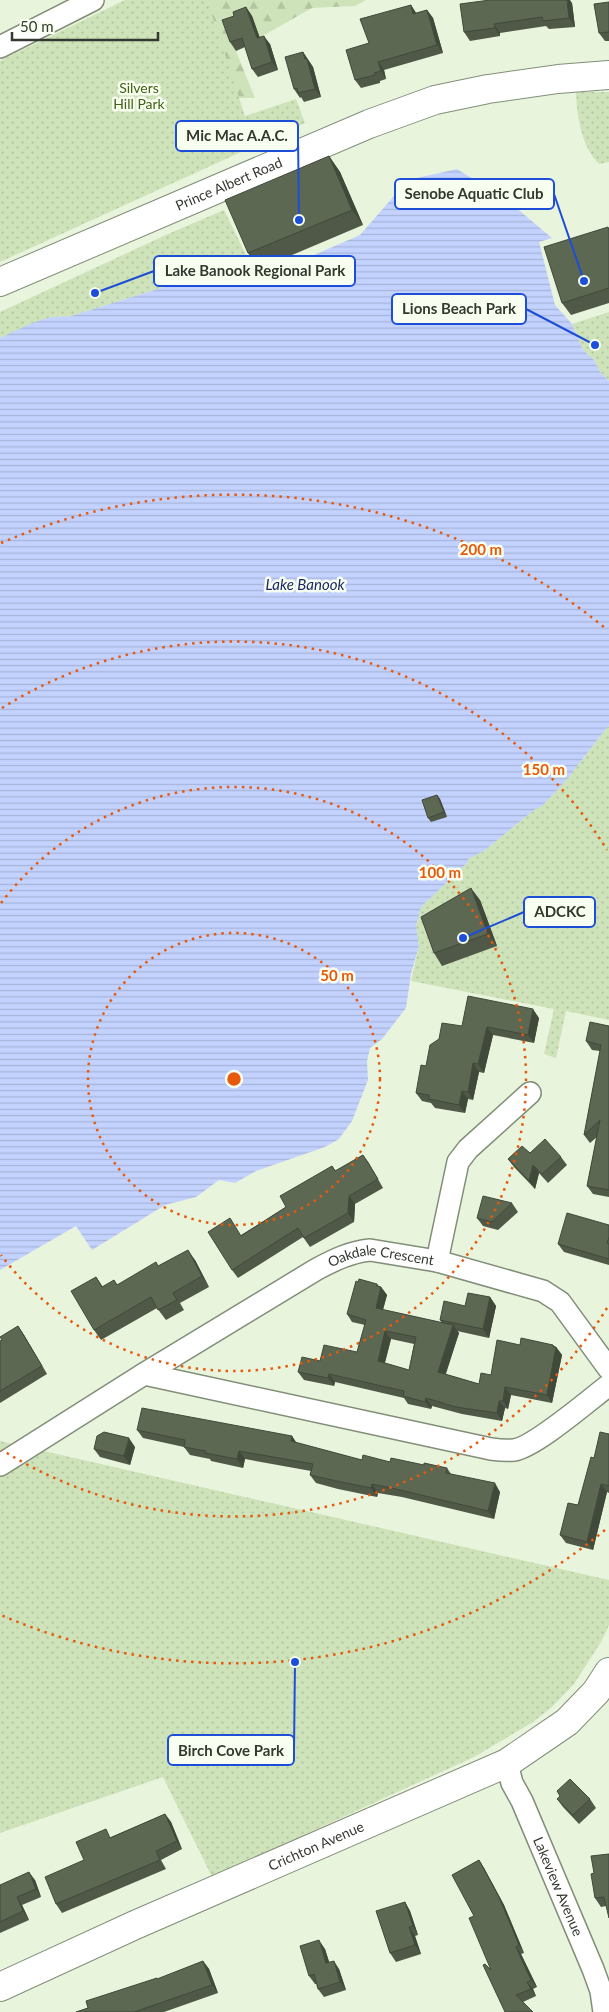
<svg xmlns="http://www.w3.org/2000/svg" width="609" height="2012" font-family="Lato,sans-serif">
  <defs>
    <pattern id="forest-firs" width="22" height="20" patternUnits="userSpaceOnUse" patternTransform="scale(1.25)"><rect width="22" height="20" fill="#cfe3ba"/><path d="M5 1l3.5 6h-7zM16 11l3.5 6h-7z" fill="#b2c4a0"/></pattern>
    <pattern id="park-dots" width="8" height="8" patternUnits="userSpaceOnUse" patternTransform="scale(1.25)"><rect width="8" height="8" fill="#cfe3ba"/><path d="M2 2h.1M6 6h.1" fill="none" stroke="#b2c4a0" stroke-width="1.8" stroke-linecap="round"/></pattern>
    <pattern id="water-rules" width="6" height="5" patternUnits="userSpaceOnUse" patternTransform="scale(1.25)"><rect width="6" height="5" fill="#c3d2fe"/><path d="M0 2.5h6" fill="none" stroke="#a8b5da"/></pattern>
  </defs>
  <rect width="100%" height="100%" fill="#e8f4dc"/>
  <polygon fill="url(#forest-firs)" points="137,0 366,0 355,6 312,8 236,51 255,98 239,98"/>
  <g fill="url(#park-dots)">
    <polygon points="125,0 207,0 245,116 296,99 305,123 0,262 0,61"/>
    <path d="M576,92H609V162L599,164C581,146 577,116 576,92Z"/>
    <polygon points="224,210 255,273 227,265 222,269 68,317 61,316 0,338 0,312 168,234"/>
    <polygon points="609,312 609,381 600,372 594,360 583,350 572,324"/>
    <polygon points="609,725 609,1020 566,1011 556,1058 544,1054 554,1009 411,981 419,946 416,926 421,907 469,861 467,859 484,851 534,810 540,807 564,783"/>
    <polygon points="0,1441 609,1580 609,1625 601,1642 574,1684 551,1708 533,1722 474,1757 212,1877 163,1777 0,1833"/>
  </g>
  <path fill="url(#water-rules)" d="M457,169L508,201L552,238L539,242L555,305L572,324L583,350L594,360L600,372L609,381V725L564,783L542,806L534,810L484,851L468,859L469,861L421,907L416,926L419,946L411,974L406,1008L382,1039L370,1048L367,1061L368,1080L352,1121L339,1139L325,1147L256,1171L235,1183L219,1180L196,1197L165,1205L92,1250L76,1226L0,1270V338C22,329 44,314 68,317L222,269L227,265L255,273L291,265L360,235L408,180Z"/>
  <g fill="none" stroke-linecap="round" stroke-linejoin="round">
    <defs>
      <g id="street">
        <polyline points="0,47 93,0"/>
        <polyline points="437,1261 458,1162 468,1149 530,1093"/>
        <path d="M144,1374L491,1449C498,1450 506,1451 514,1450C535,1447 589,1400 609,1385"/>
        <path id="s1" d="M0,1465L144,1374L317,1269C334,1260 350,1252 370,1250L437,1261L543,1291L560,1302L609,1369"/>
        <path id="s2" d="M507,1763L512,1783L522,1801L593,1969L601,1991L604,2012"/>
      </g>
      <g id="secondary">
        <path id="s3" d="M0,282L369,124L435,100L488,89L558,79L609,75"/>
        <path id="s4" d="M0,1987L135,1925L507,1763L567,1722L596,1692L609,1672"/>
      </g>
    </defs>
    <use href="#street" stroke="#838e79" stroke-width="24"/>
    <use href="#secondary" stroke="#838e79" stroke-width="30"/>
    <use href="#street" stroke="#fff" stroke-width="21"/>
    <use href="#secondary" stroke="#fff" stroke-width="28"/>
  </g>
  <g fill="#505947" fill-rule="evenodd">
    <polygon points="609,2 609,41 605,41 599,33"/>
    <polygon points="572,3 575,27 549,29 546,26 500,33 500,36 470,41 464,32"/>
    <polygon points="411,5 416,13 427,10 433,18 443,53 384,70 386,79 380,81 380,83 361,88 355,80 369,43"/>
    <polygon points="246,7 252,16 260,38 270,44 278,70 258,77 252,69 245,47 236,51 230,42 234,16"/>
    <polygon points="303,52 313,67 321,97 304,102 301,97 300,98 294,89"/>
    <polygon points="329,156 340,172 363,225 259,269 248,253"/>
    <polygon points="609,228 609,303 571,315 562,303"/>
    <polygon points="437,795 440,799 447,817 431,822 428,818"/>
    <polygon points="480,900 497,946 442,966 434,953"/>
    <polygon points="539,1018 534,1043 493,1035 484,1073 479,1072 473,1100 468,1099 465,1113 435,1108 431,1103 422,1101 416,1093 426,1066 462,1026"/>
    <polygon points="609,1026 609,1197 593,1194 587,1186 597,1137 590,1143 584,1135 600,1051 592,1050 586,1041"/>
    <polygon points="363,1155 369,1163 383,1188 355,1204 354,1222 310,1247 303,1237 238,1278 232,1270 241,1235 286,1207 332,1166 336,1171"/>
    <polygon points="561,1157 567,1165 548,1183 539,1173 535,1189 514,1167 508,1159"/>
    <polygon points="512,1203 518,1212 498,1230 483,1226 477,1218"/>
    <polygon points="609,1225 609,1265 564,1252 558,1244"/>
    <polygon points="195,1260 209,1287 180,1303 184,1310 166,1320 157,1308 101,1340 94,1330 96,1277 103,1287 114,1280 117,1285 159,1266"/>
    <path d="M358,1282L381,1287L387,1295L383,1310L442,1323L440,1320L465,1306L490,1297L496,1306L489,1338L457,1331L459,1333L445,1374L479,1384L491,1375L520,1345H553L555,1347H556L562,1355L552,1403L511,1395L508,1409L505,1408L502,1421L462,1414L432,1406L431,1409L408,1404L404,1398L335,1382L334,1386L304,1380L298,1372L320,1361L357,1352L365,1325L352,1322L347,1314ZM391,1339L414,1344L409,1370L385,1363Z"/>
    <polygon points="18,1326 24,1335 47,1374 0,1403 0,1341"/>
    <polygon points="137,1430 292,1436 296,1443 362,1460 390,1462 424,1465 447,1468 451,1474 500,1492 494,1519 402,1497 378,1493 377,1497 338,1489 316,1483 310,1475 311,1471 245,1459 243,1468 211,1461 210,1459 190,1455 184,1447 143,1438"/>
    <polygon points="609,1434 609,1493 607,1492 593,1550 566,1543 560,1535 578,1505 594,1458"/>
    <polygon points="135,1447 130,1465 100,1457 94,1449"/>
    <polygon points="557,1799 590,1799 596,1808 579,1824 563,1807"/>
    <polygon points="165,1814 171,1822 182,1849 161,1860 166,1869 62,1913 56,1904 84,1860 111,1837"/>
    <polygon points="609,1854 606,1906 601,1907 595,1898 594,1873"/>
    <polygon points="479,1860 484,1868 504,1905 524,1953 521,1954 537,1987 533,1989 536,1996 523,2002 491,1970 474,1916"/>
    <polygon points="35,1880 41,1897 22,1905 29,1920 0,1933 0,1885"/>
    <polygon points="405,1902 410,1911 418,1935 415,1936 421,1954 396,1962 390,1953"/>
    <polygon points="325,1949 329,1962 339,1969 346,1990 324,1997 318,1989 317,1984 315,1984 309,1976"/>
    <polygon points="203,1961 209,1969 218,1993 164,2012 76,2012 88,2008"/>
  </g>
  <g fill="#41493a">
    <polygon points="567,0 570,0 572,3 575,27 569,18"/>
    <polygon points="411,5 416,13 413,14"/>
    <polygon points="246,7 252,16 263,47 257,38"/>
    <polygon points="427,10 433,18 443,53 437,45"/>
    <polygon points="494,24 500,33 500,36 495,28"/>
    <polygon points="264,36 270,44 278,70 272,62"/>
    <polygon points="303,52 313,67 321,97 315,89"/>
    <polygon points="378,62 384,70 386,79 381,71"/>
    <polygon points="329,156 340,172 363,225 352,210"/>
    <polygon points="437,795 440,799 447,817 444,812"/>
    <polygon points="471,888 480,900 497,946 488,934"/>
    <polygon points="533,1009 539,1018 534,1043 528,1035"/>
    <polygon points="487,1027 493,1035 484,1073 478,1064"/>
    <polygon points="473,1063 479,1072 473,1100 468,1092"/>
    <polygon points="462,1091 468,1099 465,1113 459,1105"/>
    <polygon points="533,1165 539,1173 535,1189 529,1181"/>
    <polygon points="349,1196 355,1204 354,1222 348,1213"/>
    <polygon points="188,1250 195,1260 209,1287 202,1276"/>
    <polygon points="377,1284 381,1289 381,1287 387,1295 381,1316 376,1308"/>
    <polygon points="490,1297 496,1306 489,1338 483,1329"/>
    <polygon points="453,1325 459,1333 444,1380 438,1372"/>
    <polygon points="18,1326 24,1335 47,1374 42,1366"/>
    <polygon points="385,1331 391,1339 383,1369 378,1361"/>
    <polygon points="553,1345 556,1348 556,1347 562,1355 552,1403 547,1395"/>
    <polygon points="329,1374 335,1382 334,1386 328,1378"/>
    <polygon points="505,1387 511,1395 508,1409 503,1401"/>
    <polygon points="426,1398 432,1406 431,1409 425,1402"/>
    <polygon points="499,1401 505,1408 502,1421 497,1413"/>
    <polygon points="292,1436 298,1445 291,1441"/>
    <polygon points="129,1438 135,1447 130,1465 124,1456"/>
    <polygon points="239,1451 245,1459 243,1468 237,1459"/>
    <polygon points="495,1483 500,1492 494,1519 488,1511"/>
    <polygon points="372,1484 378,1493 377,1497 371,1488"/>
    <polygon points="601,1484 607,1492 593,1550 587,1542"/>
    <polygon points="165,1814 171,1822 182,1849 177,1841"/>
    <polygon points="479,1860 484,1868 504,1905 524,1953 519,1945"/>
    <polygon points="29,1872 35,1880 41,1897 36,1889"/>
    <polygon points="17,1897 22,1905 29,1920 23,1911"/>
    <polygon points="405,1902 410,1911 418,1935 413,1926"/>
    <polygon points="409,1927 415,1936 421,1954 415,1945"/>
    <polygon points="319,1940 325,1949 332,1971 326,1963"/>
    <polygon points="516,1947 521,1954 537,1987 531,1980"/>
    <polygon points="203,1961 209,1969 218,1993 212,1985"/>
    <polygon points="334,1961 339,1969 346,1990 340,1982"/>
    <polygon points="527,1982 533,1989 536,1996 531,1989"/>
  </g>
  <g fill="#5d6853" stroke="#41493a" fill-rule="evenodd">
    <polygon points="490,0 567,0 569,18 543,21 542,17 494,24 495,28 464,32 460,4"/>
    <polygon points="609,2 609,32 599,33 594,4"/>
    <polygon points="411,5 413,14 427,10 437,45 378,62 381,71 374,73 375,75 355,80 346,50 369,43 360,19"/>
    <polygon points="246,7 257,38 264,36 272,62 252,69 242,38 230,42 222,20 234,16 233,12"/>
    <polygon points="303,52 305,59 307,59 315,89 298,93 297,88 294,89 285,57"/>
    <polygon points="329,156 352,210 248,253 225,200"/>
    <polygon points="608,227 609,230 609,288 562,303 544,247"/>
    <polygon points="437,795 444,812 428,818 422,800"/>
    <polygon points="471,888 488,934 434,953 421,917"/>
    <polygon points="468,996 533,1009 528,1035 487,1027 478,1064 473,1063 468,1092 462,1091 459,1105 429,1099 429,1095 416,1093 421,1065 426,1066 430,1045 439,1039 442,1023 462,1026"/>
    <polygon points="590,1022 609,1026 609,1190 587,1186 600,1120 584,1135 601,1045 586,1041"/>
    <polygon points="545,1139 561,1157 542,1174 533,1165 529,1181 508,1159 522,1146 530,1153"/>
    <polygon points="363,1155 378,1179 349,1196 348,1213 304,1238 298,1228 232,1270 208,1232 230,1218 241,1236 286,1207 280,1196 332,1166 335,1171"/>
    <polygon points="483,1196 512,1203 492,1222 477,1218"/>
    <polygon points="567,1213 609,1225 609,1237 607,1243 609,1244 609,1259 558,1244"/>
    <polygon points="188,1250 202,1276 173,1293 177,1300 158,1310 151,1297 94,1330 71,1291 96,1277 102,1287 114,1280 117,1285 156,1262 158,1266"/>
    <path d="M359,1279L377,1284V1286L381,1287L376,1308L453,1325L438,1372L479,1384L481,1373L491,1375L497,1340L520,1345L521,1338L553,1345V1347H556L547,1395L505,1387L503,1401H499L497,1413L456,1407L426,1398L425,1402L403,1396L404,1391L329,1374L328,1378L298,1372L302,1357L320,1361L324,1345L357,1352L366,1320L347,1314L356,1281L358,1282ZM385,1331L416,1337L409,1370L378,1361Z"/>
    <polygon points="468,1293 490,1297 483,1329 440,1320 444,1301 465,1306"/>
    <polygon points="18,1326 42,1366 0,1391 0,1341 2,1340 0,1337"/>
    <polygon points="142,1408 292,1436 291,1441 362,1460 363,1455 390,1462 391,1458 424,1465 424,1463 447,1468 446,1473 495,1483 488,1511 396,1489 372,1484 371,1488 332,1480 310,1475 313,1464 239,1451 237,1459 205,1453 206,1451 184,1447 185,1440 137,1430"/>
    <polygon points="104,1432 129,1438 124,1456 94,1449 97,1436"/>
    <polygon points="600,1432 609,1434 609,1486 601,1484 587,1542 560,1535 568,1503 578,1505 591,1457 594,1458"/>
    <polygon points="570,1779 590,1799 573,1815 557,1799 560,1796 557,1791"/>
    <polygon points="165,1814 177,1841 156,1851 160,1860 56,1904 45,1877 84,1860 76,1842 106,1829 110,1838"/>
    <polygon points="609,1854 609,1918 604,1897 595,1898 591,1874 594,1873 591,1856"/>
    <polygon points="479,1860 499,1897 519,1945 516,1947 531,1980 527,1982 531,1989 516,1995 533,2012 505,2012 483,1965 485,1964 491,1970 469,1918 474,1916 452,1875"/>
    <polygon points="29,1872 36,1889 17,1897 23,1911 0,1922 0,1885"/>
    <polygon points="405,1902 413,1926 409,1927 415,1945 390,1953 376,1911"/>
    <polygon points="319,1940 326,1963 334,1961 340,1982 318,1989 314,1974 309,1976 300,1946"/>
    <polygon points="203,1961 212,1985 134,2012 76,2012 88,2008 86,2001 157,1978 157,1979"/>
  </g>
  <g fill="none" stroke="#e8590c" stroke-width="2.5" stroke-dasharray="2.5 5">
    <circle cx="234" cy="1079" r="146"/>
    <path d="M1 903A292 292 0 1 1 1 1255"/>
    <path d="M607 1308A438 438 0 0 1 2 1450M2 708A438 438 0 0 1 607 850"/>
    <path d="M605 1530A584 584 0 0 1 1 1615M1 543A584 584 0 0 1 605 628"/>
  </g>
  <g text-anchor="middle" stroke-width="5" stroke-linejoin="round" paint-order="stroke">
    <g font-size="14" fill="#416113" stroke="#f8fff1">
      <text x="139" y="93">Silvers<tspan x="139" dy="16">Hill Park</tspan></text>
    </g>
    <g font-size="14" fill="#343930" stroke="#f8fff1">
      <text dy="5" stroke="none"><textPath href="#s3" startOffset="249">Prince Albert Road</textPath></text>
      <text dy="5" stroke="none"><textPath href="#s1" startOffset="440">Oakdale Crescent</textPath></text>
      <text dy="5" stroke="none"><textPath href="#s4" startOffset="346">Crichton Avenue</textPath></text>
      <text dy="5" stroke="none"><textPath href="#s2" startOffset="134">Lakeview Avenue</textPath></text>
    </g>
    <g font-size="15" font-style="italic" fill="#1c2765" stroke="#f8fff1">
      <text x="305" y="590">Lake Banook</text>
    </g>
  </g>
  <circle cx="234" cy="1079" r="8" fill="#e8590c" stroke="#f8fff1" stroke-width="2.5"/>
  <g font-size="15" text-anchor="middle" font-weight="bold" fill="#e8590c" stroke="#f8fff1" stroke-width="5" stroke-linejoin="round" paint-order="stroke">
    <text x="481" y="555">200 m</text>
    <text x="544" y="775">150 m</text>
    <text x="440" y="878">100 m</text>
    <text x="337" y="981">50 m</text>
  </g>
  <path fill="none" stroke="#1d4ed8" stroke-width="2" d="M299 220L298 136M584 281L554 194M95 293L154 271M595 345L526 309M463 938L524 912M295 1662L294 1750"/>
  <g fill="#1d4ed8" stroke="#f8fff1" stroke-width="2">
    <circle cx="299" cy="220" r="5"/>
    <circle cx="584" cy="281" r="5"/>
    <circle cx="95" cy="293" r="5"/>
    <circle cx="595" cy="345" r="5"/>
    <circle cx="463" cy="938" r="5"/>
    <circle cx="295" cy="1662" r="5"/>
  </g>
  <g fill="#f8fff1" stroke="#1d4ed8" stroke-width="2">
    <rect x="176" y="121" width="122" height="30" rx="5"/>
    <rect x="395" y="179" width="159" height="30" rx="5"/>
    <rect x="154" y="256" width="201" height="30" rx="5"/>
    <rect x="392" y="294" width="134" height="30" rx="5"/>
    <rect x="524" y="897" width="71" height="30" rx="5"/>
    <rect x="168" y="1735" width="126" height="30" rx="5"/>
  </g>
  <g font-size="15" text-anchor="middle" font-weight="bold" fill="#343930">
    <text x="237" y="141">Mic Mac A.A.C.</text>
    <text x="474" y="199">Senobe Aquatic Club</text>
    <text x="255" y="276">Lake Banook Regional Park</text>
    <text x="459" y="314">Lions Beach Park</text>
    <text x="560" y="917">ADCKC</text>
    <text x="231" y="1756">Birch Cove Park</text>
  </g>
  <path d="M12 32v8h146v-8" fill="none" stroke="#343930" stroke-width="2.5"/>
  <text x="20" y="32" font-size="15" fill="#343930" stroke="#f8fff1" stroke-width="4" paint-order="stroke">50 m</text>
</svg>
